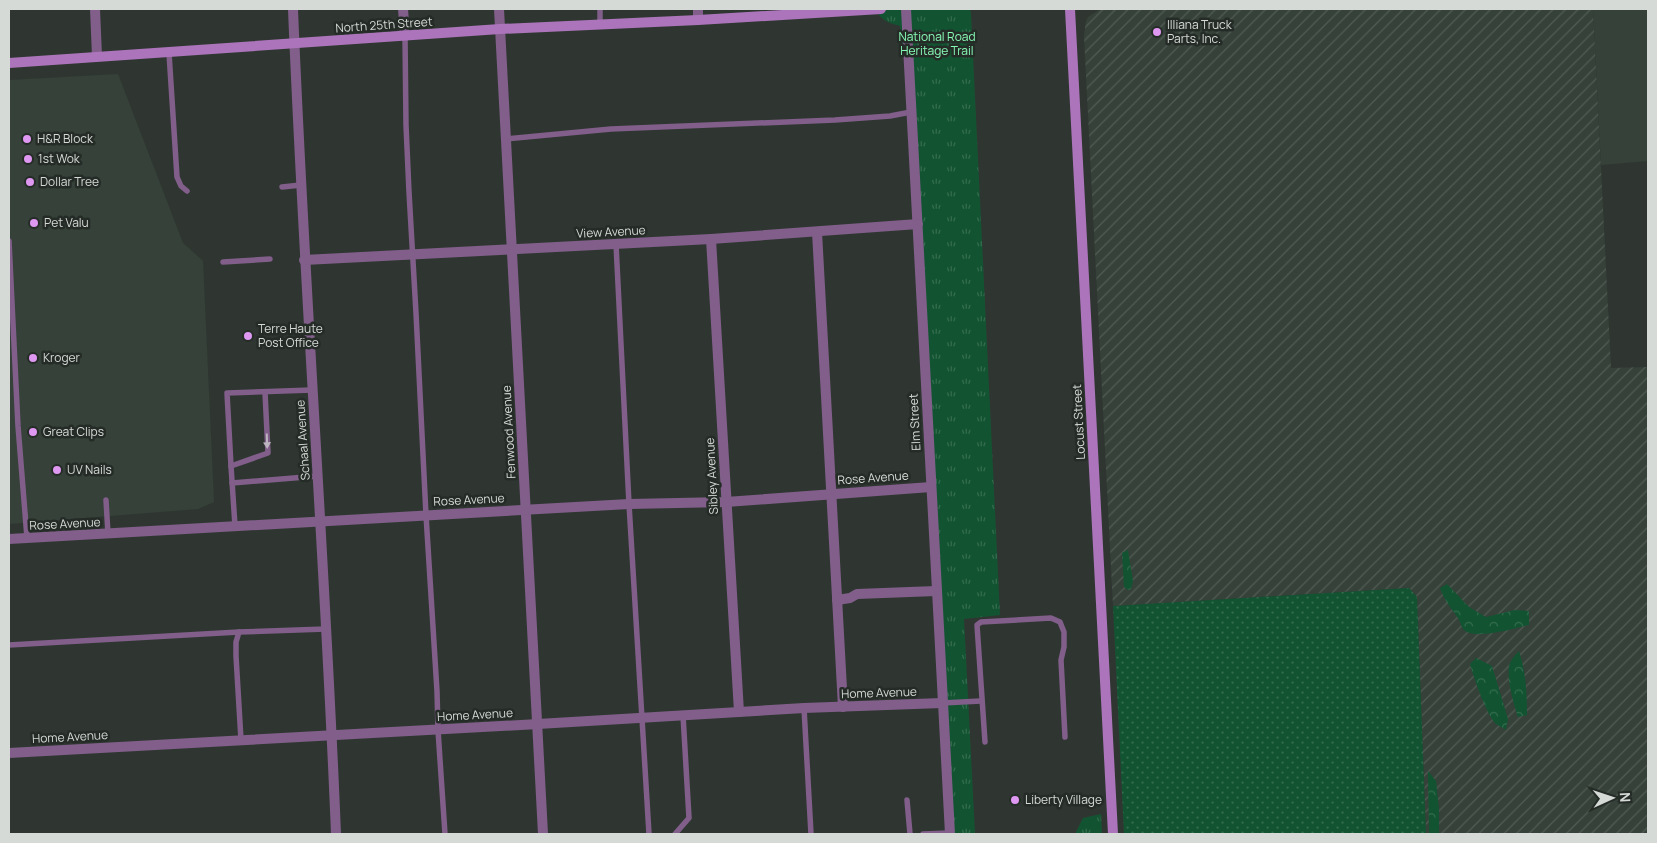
<svg xmlns="http://www.w3.org/2000/svg" width="1657" height="843" font-family="Manrope,sans-serif">
  <defs>
    <pattern id="industrial-furrows" width="10" height="10" patternUnits="userSpaceOnUse" patternTransform="scale(1.25)"><rect width="10" height="10" fill="#354139"/><path d="M-1 1l2-2M0 10L10 0M9 11l2-2" fill="none" stroke="#525c55"/></pattern>
    <pattern id="grass-dots" width="8" height="8" patternUnits="userSpaceOnUse" patternTransform="scale(1.25)"><rect width="8" height="8" fill="#125432"/><path d="M2 2h.1M6 6h.1" fill="none" stroke="#346c4f" stroke-width="1.8" stroke-linecap="round"/></pattern>
    <pattern id="forest-crowns" width="20" height="18" patternUnits="userSpaceOnUse" patternTransform="scale(1.25)"><rect width="20" height="18" fill="#125432"/><path d="M2 6a3 3 0 1 1 6 0M12 15a3 3 0 1 1 6 0" fill="none" stroke="#346c4f"/></pattern>
    <pattern id="park-tufts" width="24" height="20" patternUnits="userSpaceOnUse" patternTransform="scale(1.25)"><rect width="24" height="20" fill="#125432"/><path d="M3 7l-1-3M5 7V3M7 7l1-3M15 17l-1-3M17 17v-4M19 17l1-3" fill="none" stroke="#346c4f"/></pattern>
  </defs>
  <rect width="100%" height="100%" fill="#2f3631"/>
  <g fill="#354139">
    <polygon points="1593,9 1648,9 1648,161 1601,165"/>
    <polygon points="118,74 183,243 203,261 214,502 198,509 9,524 9,80"/>
  </g>
  <polygon fill="url(#industrial-furrows)" points="1101,9 1593,9 1611,368 1648,367 1648,834 1426,834 1417,597 1409,588 1113,606 1084,36 1086,21 1088,17"/>
  <polygon fill="url(#grass-dots)" points="1409,588 1417,597 1426,834 1124,834 1113,606"/>
  <g fill="url(#forest-crowns)">
    <polygon points="1128,550 1133,581 1131,589 1128,590 1124,587 1122,553"/>
    <path d="M1447,584L1469,607L1486,617L1515,610L1529,611V625C1515,628 1473,641 1463,629C1461,626 1460,621 1458,618C1451,608 1444,600 1440,588Z"/>
    <path d="M1519,651C1526,672 1527,694 1527,715L1518,717C1514,705 1504,672 1511,661C1513,657 1516,654 1519,651Z"/>
    <path d="M1476,658L1492,666L1508,719L1506,730C1503,728 1499,726 1496,724C1487,716 1473,676 1470,664Z"/>
    <polygon points="1428,771 1436,781 1439,809 1439,834 1429,834"/>
  </g>
  <g fill="url(#park-tufts)">
    <path d="M876,9H970L971,14L1000,615L964,619L975,834H950L911,112L900,26C889,23 880,20 876,9Z"/>
    <polygon points="1101,814 1102,834 1075,834 1083,818"/>
  </g>
  <g fill="none" stroke-linecap="round" stroke-linejoin="round">
    <g stroke="#815f8a" stroke-width="5.5">
      <polyline points="600,9 600,24"/>
      <polyline points="405,36 406,125 409,192 416,313 426,515 437,691 438,730 445,834"/>
      <polyline points="169,53 177,177 181,186 187,191"/>
      <polyline points="506,139 611,129 835,120 890,116 911,112"/>
      <polyline points="282,187 301,185"/>
      <polyline points="9,241 18,426 27,538"/>
      <polyline points="616,244 629,504 649,834"/>
      <polyline points="223,262 270,259"/>
      <polyline points="231,466 227,393 312,390"/>
      <polyline points="232,483 318,476"/>
      <polyline points="106,500 108,534"/>
      <polyline points="235,526 231,466 268,453 265,392"/>
      <polyline points="239,632 236,642 236,656 241,740"/>
      <polyline points="9,645 239,632 326,629"/>
      <polyline points="942,703 981,701"/>
      <polyline points="804,708 811,834"/>
      <polyline points="985,742 977,625 981,622 1051,618 1060,622 1064,632 1064,647 1061,660 1065,737"/>
      <polyline points="907,800 910,834"/>
      <polyline points="675,834 689,818 683,715"/>
      <polyline points="923,834 949,833"/>
    </g>
    <g stroke="#815f8a" stroke-width="10">
      <polyline points="95,9 97,56"/>
      <path d="M293,9C304,284 325,559 336,834"/>
      <polyline points="403,9 405,36"/>
      <polyline points="499,9 543,834"/>
      <polyline points="698,9 698,20"/>
      <polyline points="906,9 950,834"/>
      <polyline points="817,232 843,707"/>
      <polyline points="711,239 739,712"/>
      <polyline points="304,260 711,239 918,224"/>
      <polyline points="9,539 629,504 726,502 931,487"/>
      <polyline points="837,600 850,598 857,594 936,591"/>
      <polyline points="9,753 538,724 804,708 942,703"/>
    </g>
    <g stroke="#ac75bb" stroke-width="10">
      <polyline points="1070,9 1113,834"/>
      <polyline points="9,63 500,29 698,20 881,9"/>
    </g>
  </g>
  <defs><path id="oneway-solid" d="M-6-.8H1V-3.2L6.5 0L1 3.2V.8H-6Z" transform="scale(1.25)"/></defs>
  <use fill="#bcb5c0" href="#oneway-solid" transform="translate(267 441) rotate(88)"/>
  <g fill="#df98f1" stroke="#252c27" stroke-width="2">
    <circle cx="1157" cy="32" r="5"/>
    <circle cx="27" cy="139" r="5"/>
    <circle cx="28" cy="159" r="5"/>
    <circle cx="30" cy="182" r="5"/>
    <circle cx="34" cy="223" r="5"/>
    <circle cx="248" cy="336" r="5"/>
    <circle cx="33" cy="358" r="5"/>
    <circle cx="33" cy="432" r="5"/>
    <circle cx="57" cy="470" r="5"/>
    <circle cx="1015" cy="800" r="5"/>
  </g>
  <g text-anchor="middle" stroke-width="5" stroke-linejoin="round" paint-order="stroke">
    <g font-size="12" fill="#d6dad7" stroke="#252c27">
      <text transform="translate(384 25) rotate(-4)" y="4">North 25th Street</text>
      <text transform="translate(611 232) rotate(-3)" y="4">View Avenue</text>
      <text transform="translate(915 422) rotate(-93)" y="4">Elm Street</text>
      <text transform="translate(1079 422) rotate(-93)" y="4">Locust Street</text>
      <text transform="translate(509 432) rotate(-93)" y="4">Fenwood Avenue</text>
      <text transform="translate(303 440) rotate(-94)" y="4">Schaal Avenue</text>
      <text transform="translate(712 476) rotate(-93)" y="4">Sibley Avenue</text>
      <text transform="translate(873 478) rotate(-4)" y="4">Rose Avenue</text>
      <text transform="translate(469 500) rotate(-3)" y="4">Rose Avenue</text>
      <text transform="translate(65 524) rotate(-3)" y="4">Rose Avenue</text>
      <text transform="translate(879 693) rotate(-2)" y="4">Home Avenue</text>
      <text transform="translate(475 715) rotate(-3)" y="4">Home Avenue</text>
      <text transform="translate(70 737) rotate(-3)" y="4">Home Avenue</text>
    </g>
    <g font-size="12" fill="#d6dad7" stroke="#252c27" text-anchor="start">
      <text x="1167" y="29">Illiana Truck<tspan x="1167" dy="14">Parts, Inc.</tspan></text>
      <text x="37" y="143">H&amp;R Block</text>
      <text x="38" y="163">1st Wok</text>
      <text x="40" y="186">Dollar Tree</text>
      <text x="44" y="227">Pet Valu</text>
      <text x="258" y="333">Terre Haute<tspan x="258" dy="14">Post Office</tspan></text>
      <text x="43" y="362">Kroger</text>
      <text x="43" y="436">Great Clips</text>
      <text x="67" y="474">UV Nails</text>
      <text x="1025" y="804">Liberty Village</text>
    </g>
    <g font-size="12" fill="#87fab6" stroke="#252c27">
      <text x="937" y="41">National Road<tspan x="937" dy="14">Heritage Trail</tspan></text>
    </g>
  </g>
  <rect width="1657" height="843" fill="none" stroke="#d6dad7" stroke-width="20"/>
  <g transform="translate(1612 798) rotate(87)" stroke="#252c27" stroke-width="4" paint-order="stroke">
  <path d="M0-4L9 19L0 12L-9 19Z" fill="#d6dad7"/>
  <text y="-8" font-size="14" font-weight="bold" text-anchor="middle" fill="#d6dad7">N</text>
  </g>
</svg>
